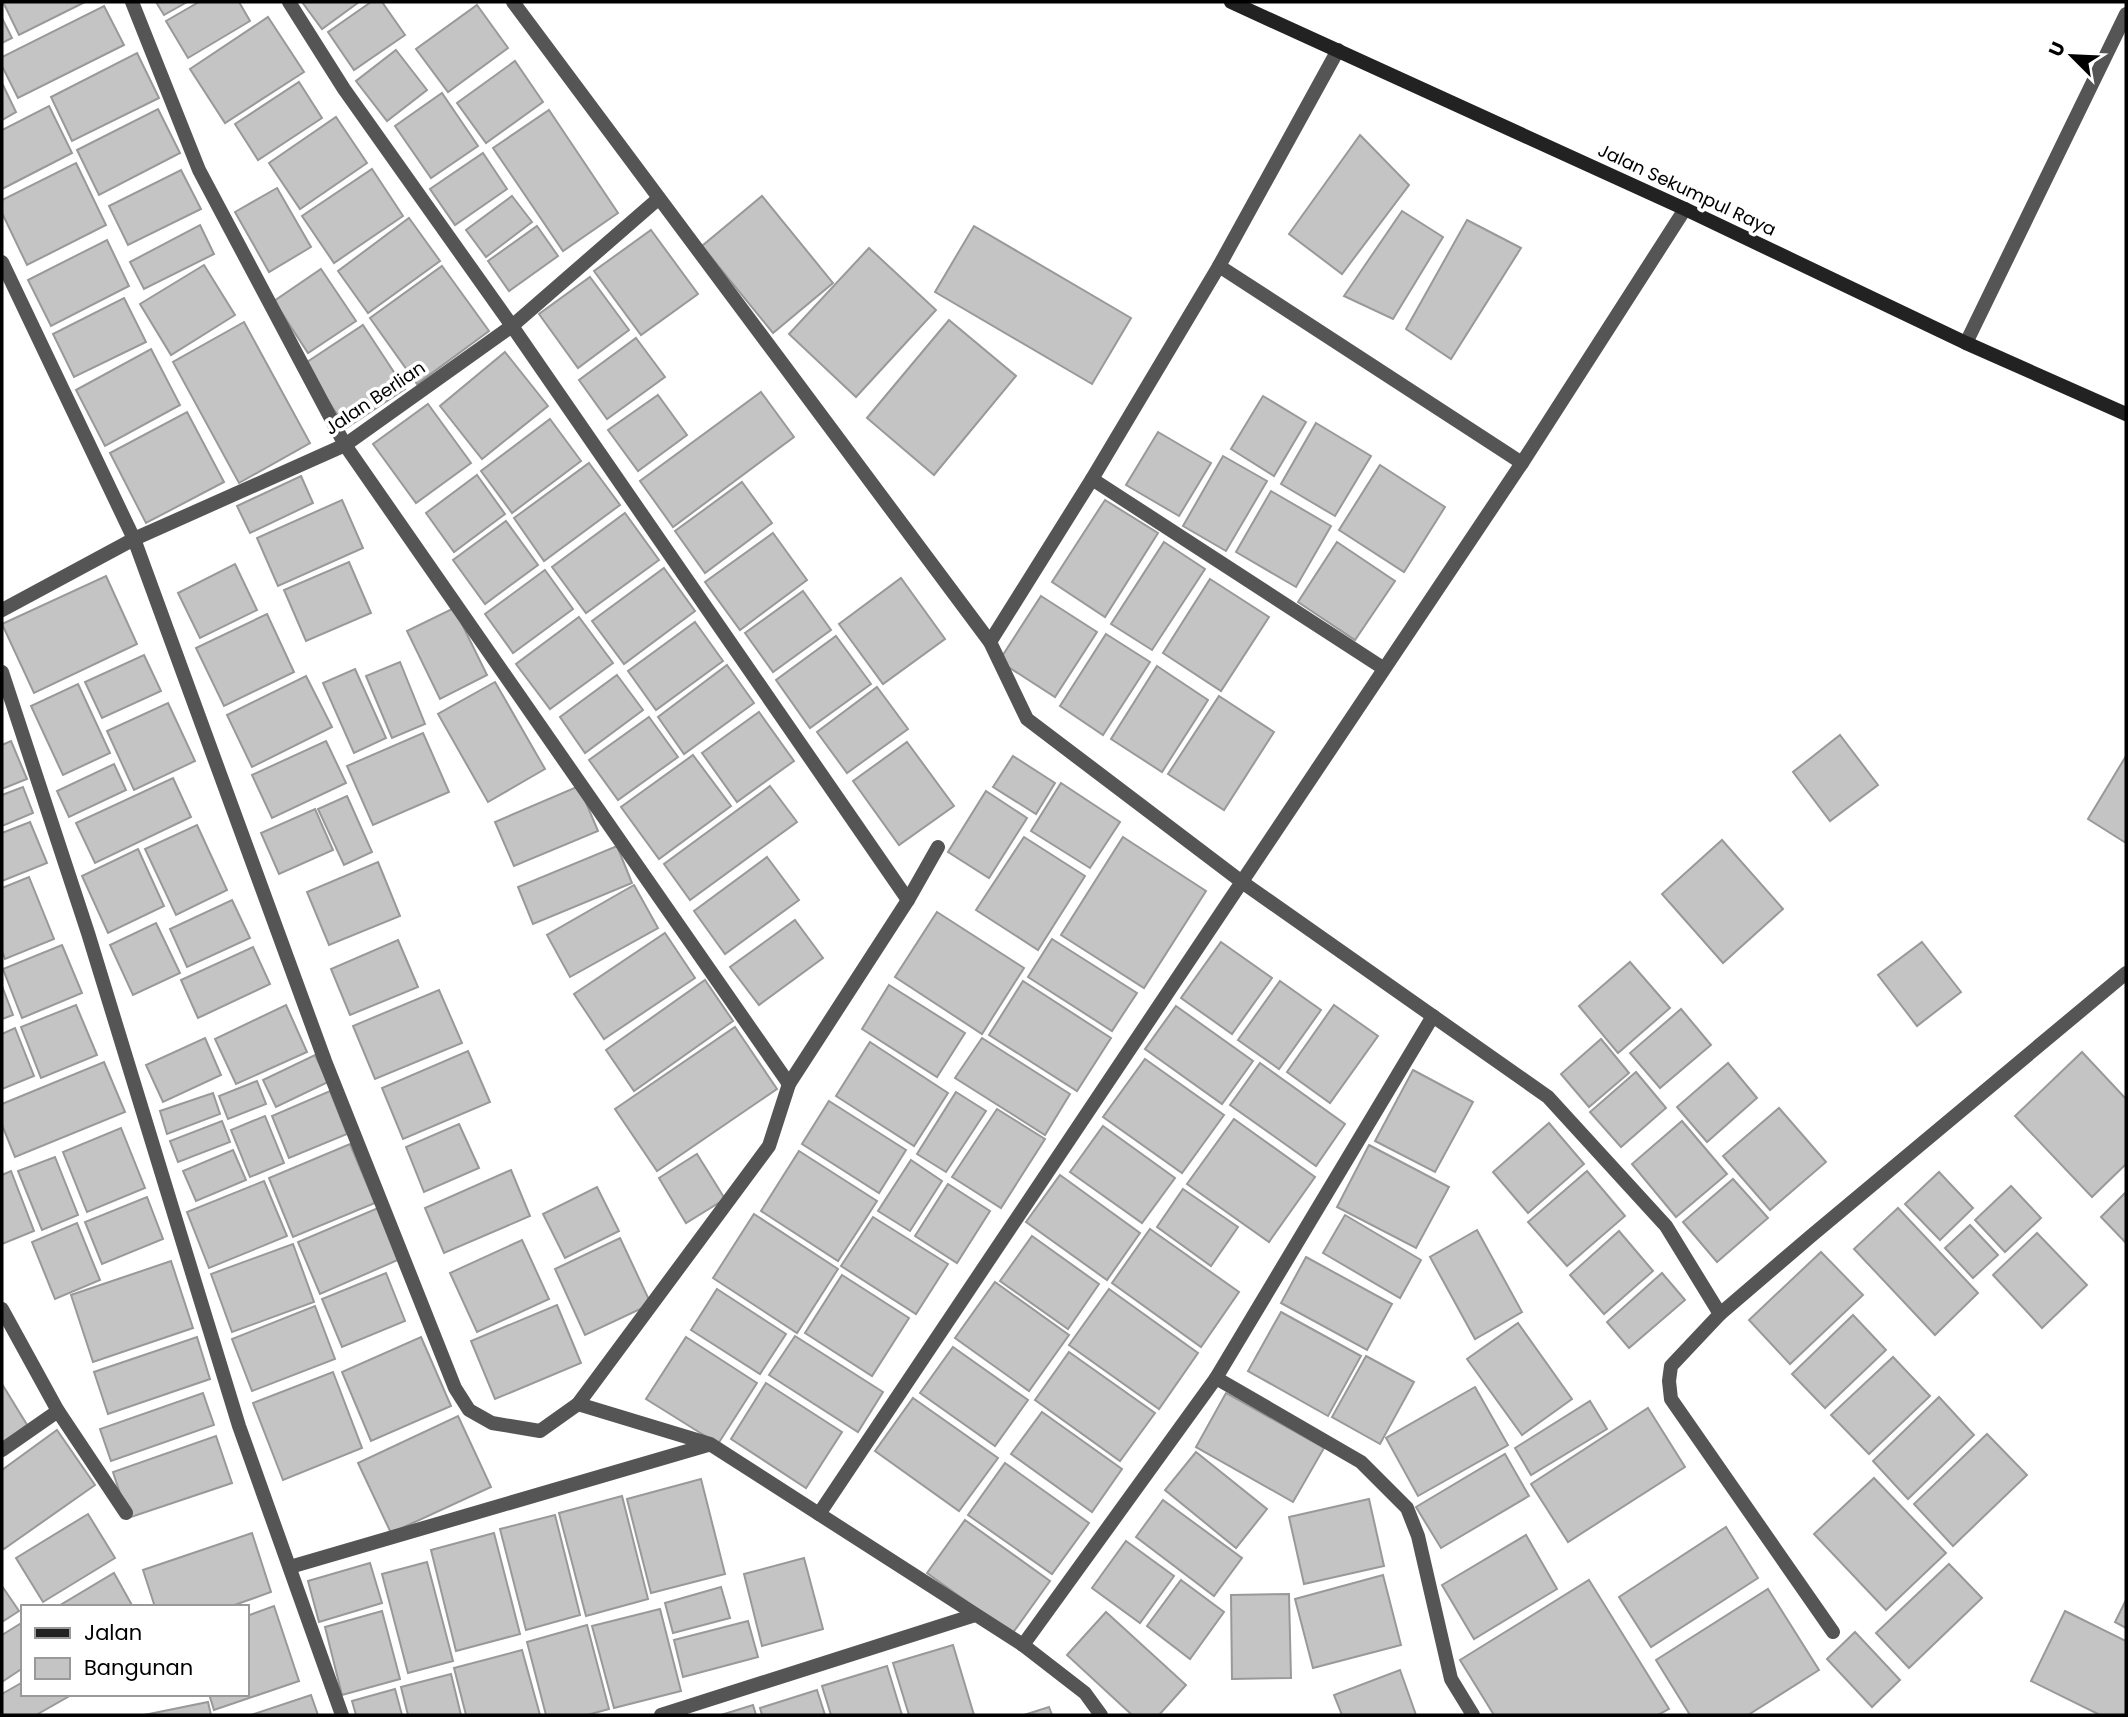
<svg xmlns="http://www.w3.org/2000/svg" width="2128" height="1717" font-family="Poppins,sans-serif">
  <rect width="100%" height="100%" fill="#fff"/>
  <g fill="#c4c4c4" stroke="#999" stroke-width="2">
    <polygon points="3,2 85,2 19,35"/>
    <polygon points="156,2 187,2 164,15"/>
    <polygon points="199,2 239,2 250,21 188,58 166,21"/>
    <polygon points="302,2 359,2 322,29"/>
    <polygon points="371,2 382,2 405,35 354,70 328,32"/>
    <polygon points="477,5 508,48 448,92 416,49"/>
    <polygon points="104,6 124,45 18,98 2,66 2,57"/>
    <polygon points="268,17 304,72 225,123 190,69"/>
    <polygon points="2,18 12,38 2,43"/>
    <polygon points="396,50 427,90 387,121 356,81"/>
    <polygon points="137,53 159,98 72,141 51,97"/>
    <polygon points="515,61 543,102 486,143 457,103"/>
    <polygon points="299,82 322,118 258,160 235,124"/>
    <polygon points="2,83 16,112 2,120"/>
    <polygon points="442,93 478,146 431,178 395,126"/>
    <polygon points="49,106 72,153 2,189 2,130"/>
    <polygon points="158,109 180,153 99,195 77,150"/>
    <polygon points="549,110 618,213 563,251 493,148"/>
    <polygon points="336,117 367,163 300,209 269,163"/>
    <polygon points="1360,135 1409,185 1342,274 1289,234"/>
    <polygon points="483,153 507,189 455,225 430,189"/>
    <polygon points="76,163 106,225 27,265 2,213 2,200"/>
    <polygon points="372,169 403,216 334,263 302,216"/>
    <polygon points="181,170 201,209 128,245 109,206"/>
    <polygon points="277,188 311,247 269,272 235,212"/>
    <polygon points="512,196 532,222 486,257 466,230"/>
    <polygon points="762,196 833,283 773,333 702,246"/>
    <polygon points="1402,211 1443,237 1393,319 1344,296"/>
    <polygon points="409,218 440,261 368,313 338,271"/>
    <polygon points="1467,220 1521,248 1451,359 1406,329"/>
    <polygon points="200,225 214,254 144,289 130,262"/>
    <polygon points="537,226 558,256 509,291 488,261"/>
    <polygon points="974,226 1131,318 1092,384 935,292"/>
    <polygon points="651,230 698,294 641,335 594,271"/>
    <polygon points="107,240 129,286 51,326 28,280"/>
    <polygon points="869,248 936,310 856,397 789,334"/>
    <polygon points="204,265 235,315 171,355 140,304"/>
    <polygon points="442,266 489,331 417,384 370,318"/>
    <polygon points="321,269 356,321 308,353 274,301"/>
    <polygon points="590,277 629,330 578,368 539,314"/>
    <polygon points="124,298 146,342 74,377 53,334"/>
    <polygon points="949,320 1016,376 934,475 867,418"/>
    <polygon points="244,322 310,443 239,483 173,362"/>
    <polygon points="363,325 405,389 346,428 304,364"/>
    <polygon points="636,338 665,377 607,419 579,380"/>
    <polygon points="151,349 180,405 105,446 76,390"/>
    <polygon points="505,352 548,406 482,459 440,406"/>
    <polygon points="761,392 794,437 673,527 640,481"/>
    <polygon points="658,395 687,435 638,471 608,430"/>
    <polygon points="1263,396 1306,422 1274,476 1231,449"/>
    <polygon points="428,404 471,463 416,503 373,444"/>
    <polygon points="187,412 224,482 146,523 110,453"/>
    <polygon points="550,419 581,461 512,513 481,471"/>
    <polygon points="1316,423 1371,456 1335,516 1281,484"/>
    <polygon points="1158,432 1211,463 1179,516 1126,485"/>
    <polygon points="1223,456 1267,481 1226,551 1183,526"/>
    <polygon points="589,463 620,505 544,561 514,518"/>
    <polygon points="1380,465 1445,507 1404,572 1339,530"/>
    <polygon points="477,475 505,514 454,552 426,513"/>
    <polygon points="301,476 313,503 250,533 237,506"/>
    <polygon points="742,482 772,523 705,573 675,531"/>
    <polygon points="1271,491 1331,526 1296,587 1236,552"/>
    <polygon points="342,500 363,548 278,586 257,538"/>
    <polygon points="1105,500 1158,533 1105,617 1052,582"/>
    <polygon points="625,513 659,560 586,613 552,567"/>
    <polygon points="506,521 538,565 485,604 453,560"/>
    <polygon points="773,533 807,580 740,630 705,582"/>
    <polygon points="1164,542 1205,569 1152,650 1111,624"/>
    <polygon points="1337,542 1395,581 1355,640 1298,602"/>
    <polygon points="349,562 371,613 306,641 284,590"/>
    <polygon points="235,564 257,610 200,638 178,593"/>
    <polygon points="664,568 695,611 624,664 592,621"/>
    <polygon points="545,570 573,609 513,653 485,614"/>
    <polygon points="106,576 137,644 34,693 2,624"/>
    <polygon points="901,578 945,639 883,684 839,624"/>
    <polygon points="1210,579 1269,617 1221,691 1163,653"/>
    <polygon points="803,591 831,630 773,672 745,633"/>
    <polygon points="1041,596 1097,632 1055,697 999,661"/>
    <polygon points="454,608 487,675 440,699 407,631"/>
    <polygon points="267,614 294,672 224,706 196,648"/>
    <polygon points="579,617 613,663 550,709 516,664"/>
    <polygon points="695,622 723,661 656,710 628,671"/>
    <polygon points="1106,634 1150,662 1103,735 1060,706"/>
    <polygon points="836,636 871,684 810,728 776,680"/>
    <polygon points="144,655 161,691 102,718 85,682"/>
    <polygon points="400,662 425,724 392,738 366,676"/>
    <polygon points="727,665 754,703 684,754 658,717"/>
    <polygon points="1157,666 1208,700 1162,772 1111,739"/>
    <polygon points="355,669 386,738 354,753 323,683"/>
    <polygon points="617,675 643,710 585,753 560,717"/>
    <polygon points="306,676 332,727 252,767 227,715"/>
    <polygon points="495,682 545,769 488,802 438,714"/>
    <polygon points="78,684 110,753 63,775 31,706"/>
    <polygon points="877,687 908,729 847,773 817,732"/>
    <polygon points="1219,696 1274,732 1224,810 1168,774"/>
    <polygon points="168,703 195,761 134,790 107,731"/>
    <polygon points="759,712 794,761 737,802 702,753"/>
    <polygon points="649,717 678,757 618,800 589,760"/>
    <polygon points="423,733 449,792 373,825 347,766"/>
    <polygon points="1840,735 1878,785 1830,821 1793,772"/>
    <polygon points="11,741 27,779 2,789 2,745"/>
    <polygon points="326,741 346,783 272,818 252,775"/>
    <polygon points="907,742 954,806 899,845 853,781"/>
    <polygon points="693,755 731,806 659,859 621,807"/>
    <polygon points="1013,756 1055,783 1036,814 993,787"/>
    <polygon points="2126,756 2126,843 2088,819"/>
    <polygon points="114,764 126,790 69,817 57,791"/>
    <polygon points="173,778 191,817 95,863 76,823"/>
    <polygon points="1061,783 1120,822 1090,868 1031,831"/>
    <polygon points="579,786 598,831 514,866 495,822"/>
    <polygon points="770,786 797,822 690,900 664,864"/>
    <polygon points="23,787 33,813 2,826 2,795"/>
    <polygon points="986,791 1027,818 989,878 948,852"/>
    <polygon points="347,796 372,852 344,865 318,809"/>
    <polygon points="315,809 333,850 279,874 261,833"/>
    <polygon points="30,822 47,863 2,881 2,833"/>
    <polygon points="197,825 227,890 176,915 145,849"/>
    <polygon points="1024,837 1085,876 1038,950 976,910"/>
    <polygon points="1123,837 1206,891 1144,988 1061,935"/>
    <polygon points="1722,840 1783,909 1723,963 1662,894"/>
    <polygon points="617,846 632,883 533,924 518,887"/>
    <polygon points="138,849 164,906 108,933 82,876"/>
    <polygon points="767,857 799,900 725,954 694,911"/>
    <polygon points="378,862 400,916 329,945 307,892"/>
    <polygon points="29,877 54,939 5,959 2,951 2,888"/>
    <polygon points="634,885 658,928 570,977 547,935"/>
    <polygon points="232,900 250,938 187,967 170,929"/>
    <polygon points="937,912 1024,968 982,1034 895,977"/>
    <polygon points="795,920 823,958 759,1005 730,967"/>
    <polygon points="156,923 180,973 133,995 110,945"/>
    <polygon points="665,933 695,978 604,1039 574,994"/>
    <polygon points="1052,939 1137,993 1112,1031 1028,977"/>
    <polygon points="398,940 418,987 350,1015 331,969"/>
    <polygon points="1221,942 1272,978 1232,1034 1181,998"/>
    <polygon points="1922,942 1961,992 1917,1026 1878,975"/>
    <polygon points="62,945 82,993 22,1018 3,969"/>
    <polygon points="253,947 270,984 198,1018 181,980"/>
    <polygon points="1630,962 1670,1008 1618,1053 1579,1006"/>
    <polygon points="705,980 733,1021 634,1091 606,1050"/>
    <polygon points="1023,981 1111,1038 1077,1091 989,1035"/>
    <polygon points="1280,981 1321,1010 1279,1069 1238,1040"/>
    <polygon points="889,985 965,1033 937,1077 862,1029"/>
    <polygon points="2,986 13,1015 2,1019"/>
    <polygon points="439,990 462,1043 375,1079 353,1026"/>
    <polygon points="76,1005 97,1055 41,1078 21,1027"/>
    <polygon points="286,1005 307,1052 236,1084 215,1039"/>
    <polygon points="1334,1005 1378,1036 1330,1103 1287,1072"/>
    <polygon points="1176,1006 1253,1061 1222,1104 1145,1049"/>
    <polygon points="1681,1009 1711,1045 1660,1088 1630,1053"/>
    <polygon points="735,1027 777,1089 657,1171 615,1109"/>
    <polygon points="15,1028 34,1076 2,1089 2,1034"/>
    <polygon points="205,1038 221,1075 163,1102 146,1065"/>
    <polygon points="982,1038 1070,1094 1045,1135 955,1078"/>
    <polygon points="1601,1039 1629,1073 1589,1107 1561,1074"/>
    <polygon points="870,1042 948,1093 914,1146 836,1096"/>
    <polygon points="468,1051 490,1102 403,1139 382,1088"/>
    <polygon points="2082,1052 2126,1099 2126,1164 2092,1197 2015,1116"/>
    <polygon points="315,1055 328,1082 276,1107 263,1080"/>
    <polygon points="1145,1059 1224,1115 1182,1173 1103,1117"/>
    <polygon points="104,1062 125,1112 15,1157 2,1125 2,1104"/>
    <polygon points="1260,1063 1345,1124 1316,1166 1230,1105"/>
    <polygon points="1728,1063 1757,1098 1707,1142 1677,1107"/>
    <polygon points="1413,1070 1473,1102 1435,1172 1375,1141"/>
    <polygon points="1636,1072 1666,1108 1621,1147 1590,1112"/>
    <polygon points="257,1081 266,1104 228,1119 219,1096"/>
    <polygon points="330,1091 347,1134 289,1158 272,1116"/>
    <polygon points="956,1092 986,1111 946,1172 917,1154"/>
    <polygon points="213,1093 220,1114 167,1134 160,1111"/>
    <polygon points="829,1101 906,1150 879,1193 802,1144"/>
    <polygon points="1779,1108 1826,1162 1770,1210 1723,1156"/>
    <polygon points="997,1109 1045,1139 1001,1208 952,1177"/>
    <polygon points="265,1116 284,1163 250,1177 231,1130"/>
    <polygon points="1234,1119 1315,1177 1269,1242 1187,1184"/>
    <polygon points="222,1121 230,1142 178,1162 170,1141"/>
    <polygon points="1682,1121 1727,1174 1676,1217 1632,1164"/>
    <polygon points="1549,1123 1584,1164 1528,1213 1493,1172"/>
    <polygon points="459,1124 479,1168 424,1192 406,1147"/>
    <polygon points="1103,1126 1175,1178 1142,1223 1070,1172"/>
    <polygon points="121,1128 145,1188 87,1212 63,1152"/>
    <polygon points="350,1144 375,1203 293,1237 269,1178"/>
    <polygon points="1369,1145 1449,1187 1416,1248 1337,1207"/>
    <polygon points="233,1150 246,1180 196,1201 183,1171"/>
    <polygon points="799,1151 877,1201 838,1261 761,1211"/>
    <polygon points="697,1154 725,1199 686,1223 659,1178"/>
    <polygon points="55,1157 78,1215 42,1230 18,1171"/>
    <polygon points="911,1160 942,1181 910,1231 878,1211"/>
    <polygon points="511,1170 530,1216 444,1253 425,1208"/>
    <polygon points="11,1171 34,1231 2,1244 2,1175"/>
    <polygon points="1587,1171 1625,1216 1567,1266 1528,1222"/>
    <polygon points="1939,1172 1973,1208 1940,1240 1905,1204"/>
    <polygon points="1060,1175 1140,1233 1107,1280 1026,1222"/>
    <polygon points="1733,1179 1768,1218 1717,1262 1683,1222"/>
    <polygon points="264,1181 287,1236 209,1268 187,1212"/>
    <polygon points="948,1184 990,1211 957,1263 915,1236"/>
    <polygon points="2011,1186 2041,1218 2005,1252 1975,1220"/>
    <polygon points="597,1187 619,1231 565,1258 543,1214"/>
    <polygon points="1183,1189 1238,1227 1211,1266 1157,1227"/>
    <polygon points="2126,1192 2126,1243 2101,1217"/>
    <polygon points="147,1197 163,1239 102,1264 85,1222"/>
    <polygon points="378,1208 400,1259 320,1294 298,1242"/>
    <polygon points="1898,1208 1978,1293 1935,1335 1854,1249"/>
    <polygon points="754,1214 838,1269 797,1333 713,1278"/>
    <polygon points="1345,1215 1421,1260 1400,1298 1323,1253"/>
    <polygon points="873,1217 948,1264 916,1314 841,1266"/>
    <polygon points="77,1223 100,1280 55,1299 32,1242"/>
    <polygon points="1970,1225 1998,1255 1973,1278 1945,1248"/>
    <polygon points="1150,1229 1239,1292 1201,1347 1112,1283"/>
    <polygon points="1477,1230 1522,1312 1475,1339 1430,1257"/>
    <polygon points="1619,1231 1653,1271 1604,1314 1570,1275"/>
    <polygon points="2037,1233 2087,1285 2042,1328 1993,1275"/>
    <polygon points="1032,1236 1099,1284 1068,1329 1000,1281"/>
    <polygon points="620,1238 651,1304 585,1335 555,1269"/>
    <polygon points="522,1240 549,1299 477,1332 450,1273"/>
    <polygon points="293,1244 314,1302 232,1332 211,1274"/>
    <polygon points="1821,1252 1863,1295 1790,1364 1749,1320"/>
    <polygon points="1306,1257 1392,1304 1367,1350 1281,1303"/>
    <polygon points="171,1261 193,1328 93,1362 71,1295"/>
    <polygon points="386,1273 405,1321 342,1347 322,1299"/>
    <polygon points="1662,1273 1685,1300 1629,1348 1607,1322"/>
    <polygon points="842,1275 909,1318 872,1376 805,1333"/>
    <polygon points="995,1282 1069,1335 1029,1391 955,1338"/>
    <polygon points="717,1289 786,1334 760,1374 691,1330"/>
    <polygon points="1109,1289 1198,1353 1159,1409 1069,1345"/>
    <polygon points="557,1305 581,1363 495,1399 471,1341"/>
    <polygon points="315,1306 335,1359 252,1391 232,1339"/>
    <polygon points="1281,1312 1361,1356 1328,1416 1248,1371"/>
    <polygon points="1853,1315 1886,1350 1825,1408 1792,1374"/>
    <polygon points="1518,1323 1572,1399 1522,1435 1467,1359"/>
    <polygon points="795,1336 883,1392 858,1432 769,1375"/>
    <polygon points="197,1337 210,1379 108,1414 94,1372"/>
    <polygon points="421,1337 451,1406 371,1441 342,1372"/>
    <polygon points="686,1337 757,1383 718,1444 646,1399"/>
    <polygon points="953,1347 1028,1400 995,1446 920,1393"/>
    <polygon points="1069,1352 1155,1413 1120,1461 1035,1400"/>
    <polygon points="1366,1356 1414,1382 1380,1444 1332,1417"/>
    <polygon points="1893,1357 1930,1396 1869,1454 1831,1415"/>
    <polygon points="333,1372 362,1448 283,1480 253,1403"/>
    <polygon points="766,1383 842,1432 806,1488 731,1439"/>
    <polygon points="2,1384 29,1428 2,1445"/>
    <polygon points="1475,1387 1508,1445 1418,1496 1386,1438"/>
    <polygon points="203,1393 214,1425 111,1461 100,1429"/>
    <polygon points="1226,1393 1324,1448 1293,1502 1196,1447"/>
    <polygon points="1939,1397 1974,1435 1908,1499 1873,1461"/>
    <polygon points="913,1398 998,1458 959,1511 875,1451"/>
    <polygon points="1590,1401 1607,1429 1531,1475 1515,1448"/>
    <polygon points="1648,1408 1685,1467 1568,1542 1531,1484"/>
    <polygon points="1042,1412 1122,1469 1092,1512 1011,1454"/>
    <polygon points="458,1416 491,1487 391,1533 358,1463"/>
    <polygon points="57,1430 95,1485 4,1549 2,1547 2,1470"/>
    <polygon points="1987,1434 2027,1475 1953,1546 1914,1504"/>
    <polygon points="216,1436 232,1483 128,1518 113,1472"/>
    <polygon points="1196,1452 1267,1509 1236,1548 1165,1490"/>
    <polygon points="1505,1454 1529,1496 1441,1548 1416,1507"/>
    <polygon points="1005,1463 1089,1523 1052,1574 968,1515"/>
    <polygon points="1874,1478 1946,1553 1886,1610 1814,1534"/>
    <polygon points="701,1479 725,1574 651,1593 627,1499"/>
    <polygon points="622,1496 648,1599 586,1616 559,1513"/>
    <polygon points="1369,1499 1384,1566 1304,1584 1289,1517"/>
    <polygon points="1163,1500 1242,1558 1214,1596 1136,1537"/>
    <polygon points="88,1514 115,1558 43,1602 16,1558"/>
    <polygon points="555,1515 580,1615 526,1630 500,1529"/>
    <polygon points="965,1520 1050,1581 1012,1634 927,1573"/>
    <polygon points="1726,1527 1758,1578 1651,1647 1619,1597"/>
    <polygon points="252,1533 271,1592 229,1607 155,1607 143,1570"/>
    <polygon points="494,1533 520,1634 456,1651 431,1550"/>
    <polygon points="1526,1535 1557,1589 1474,1639 1442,1585"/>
    <polygon points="1126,1541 1174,1576 1140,1623 1092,1588"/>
    <polygon points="804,1558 823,1629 762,1646 744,1574"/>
    <polygon points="427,1562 453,1661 408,1673 382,1574"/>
    <polygon points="370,1563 382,1603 319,1622 308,1581"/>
    <polygon points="1949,1564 1982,1598 1909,1668 1876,1633"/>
    <polygon points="114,1573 133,1607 57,1607"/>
    <polygon points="1383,1575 1401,1645 1313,1668 1295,1599"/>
    <polygon points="1181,1580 1224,1612 1190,1659 1147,1626"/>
    <polygon points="1589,1580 1669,1709 1658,1715 1494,1715 1460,1660"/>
    <polygon points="2,1586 19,1611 2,1622"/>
    <polygon points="721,1587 730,1618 673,1633 665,1603"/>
    <polygon points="1768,1589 1819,1670 1748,1715 1690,1715 1656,1660"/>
    <polygon points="1289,1594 1291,1678 1232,1679 1231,1595"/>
    <polygon points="2126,1600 2126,1628 2115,1622"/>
    <polygon points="274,1606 299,1681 214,1710 209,1694 247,1694 247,1616"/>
    <polygon points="660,1609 681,1691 614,1708 592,1626"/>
    <polygon points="382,1611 400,1679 342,1695 325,1627"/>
    <polygon points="2065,1611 2126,1641 2126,1715 2100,1715 2031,1681"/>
    <polygon points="1106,1612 1186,1685 1159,1715 1132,1715 1067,1655"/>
    <polygon points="748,1621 758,1657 683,1677 674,1640"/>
    <polygon points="23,1622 23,1668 2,1682 2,1635"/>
    <polygon points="587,1625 609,1709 587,1715 546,1715 527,1642"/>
    <polygon points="1855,1632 1900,1680 1872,1707 1827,1659"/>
    <polygon points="953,1645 974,1715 909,1715 893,1663"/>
    <polygon points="522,1650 540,1715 466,1715 454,1668"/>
    <polygon points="887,1666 902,1715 831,1715 822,1686"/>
    <polygon points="1400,1670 1416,1715 1342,1715 1334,1695"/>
    <polygon points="451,1674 461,1715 408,1715 401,1687"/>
    <polygon points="23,1682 23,1694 73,1694 36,1715 2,1715 2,1694"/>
    <polygon points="395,1689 402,1715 356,1715 352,1701"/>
    <polygon points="817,1690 825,1715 762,1715 760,1708"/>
    <polygon points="311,1695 318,1715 251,1715"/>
    <polygon points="208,1702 211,1715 144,1715"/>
    <polygon points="753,1705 756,1715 721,1715"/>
    <polygon points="1049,1707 1052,1715 1024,1715"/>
  </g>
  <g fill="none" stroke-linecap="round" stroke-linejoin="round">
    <g stroke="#555" stroke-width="14">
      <polyline points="132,2 199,170 345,445 789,1084"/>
      <polyline points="289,2 344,89 512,326 908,900"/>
      <polyline points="513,2 990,642 1027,719 1242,882 1548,1097 1666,1226 1720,1314 1811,1236 2126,973"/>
      <polyline points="2,262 134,539 325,1061 455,1388 469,1410 492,1423 540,1431 578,1404 769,1146 789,1084 908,900 938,847"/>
      <polyline points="1219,266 1522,463"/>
      <polyline points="1966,343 2126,14"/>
      <polyline points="1092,479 1383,668"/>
      <polyline points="2,610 134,539 345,445 512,326 658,199"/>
      <polyline points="990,642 1092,479 1219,266 1338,50"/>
      <polyline points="2,672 88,933 239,1426 342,1715"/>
      <polyline points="2,1309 58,1411 126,1513"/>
      <polyline points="1720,1314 1671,1366 1669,1381 1671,1399 1833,1632"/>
      <polyline points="1216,1378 1361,1462 1407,1508 1418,1536 1451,1679 1473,1715"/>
      <polyline points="578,1404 710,1444 1023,1645 1085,1693 1101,1715"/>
      <polyline points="2,1450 58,1411"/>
      <polyline points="819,1514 1522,463 1685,209"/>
      <polyline points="290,1567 708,1445"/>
      <polyline points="1023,1645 1216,1378 1433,1016"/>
      <polyline points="661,1715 975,1615"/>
    </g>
    <polyline stroke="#222" stroke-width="14" points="1231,2 1685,209 1966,343 2126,414"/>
  </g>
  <g text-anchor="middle" stroke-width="7" stroke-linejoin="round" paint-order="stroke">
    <g font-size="18" fill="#000" stroke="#fff">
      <text transform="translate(1687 190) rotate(25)" y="6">Jalan Sekumpul Raya</text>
      <text transform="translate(375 398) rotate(-34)" y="6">Jalan Berlian</text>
    </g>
  </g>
  <rect width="2128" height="1717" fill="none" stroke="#000000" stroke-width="7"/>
  <rect x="21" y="1605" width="228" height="91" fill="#ffffff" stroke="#999999" stroke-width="2"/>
  <rect x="35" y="1628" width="35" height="10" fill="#222222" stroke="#999999" stroke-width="2"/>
  <text x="84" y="1640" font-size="21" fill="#000000">Jalan</text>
  <rect x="35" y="1658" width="35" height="21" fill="#c4c4c4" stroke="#999999" stroke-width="2"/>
  <text x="84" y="1675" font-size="21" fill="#000000">Bangunan</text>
  <g transform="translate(2072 56) rotate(294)" stroke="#ffffff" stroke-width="5" paint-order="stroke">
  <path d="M0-5L12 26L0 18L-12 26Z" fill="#000000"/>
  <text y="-10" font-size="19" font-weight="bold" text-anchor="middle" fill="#000000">U</text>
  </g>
</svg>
